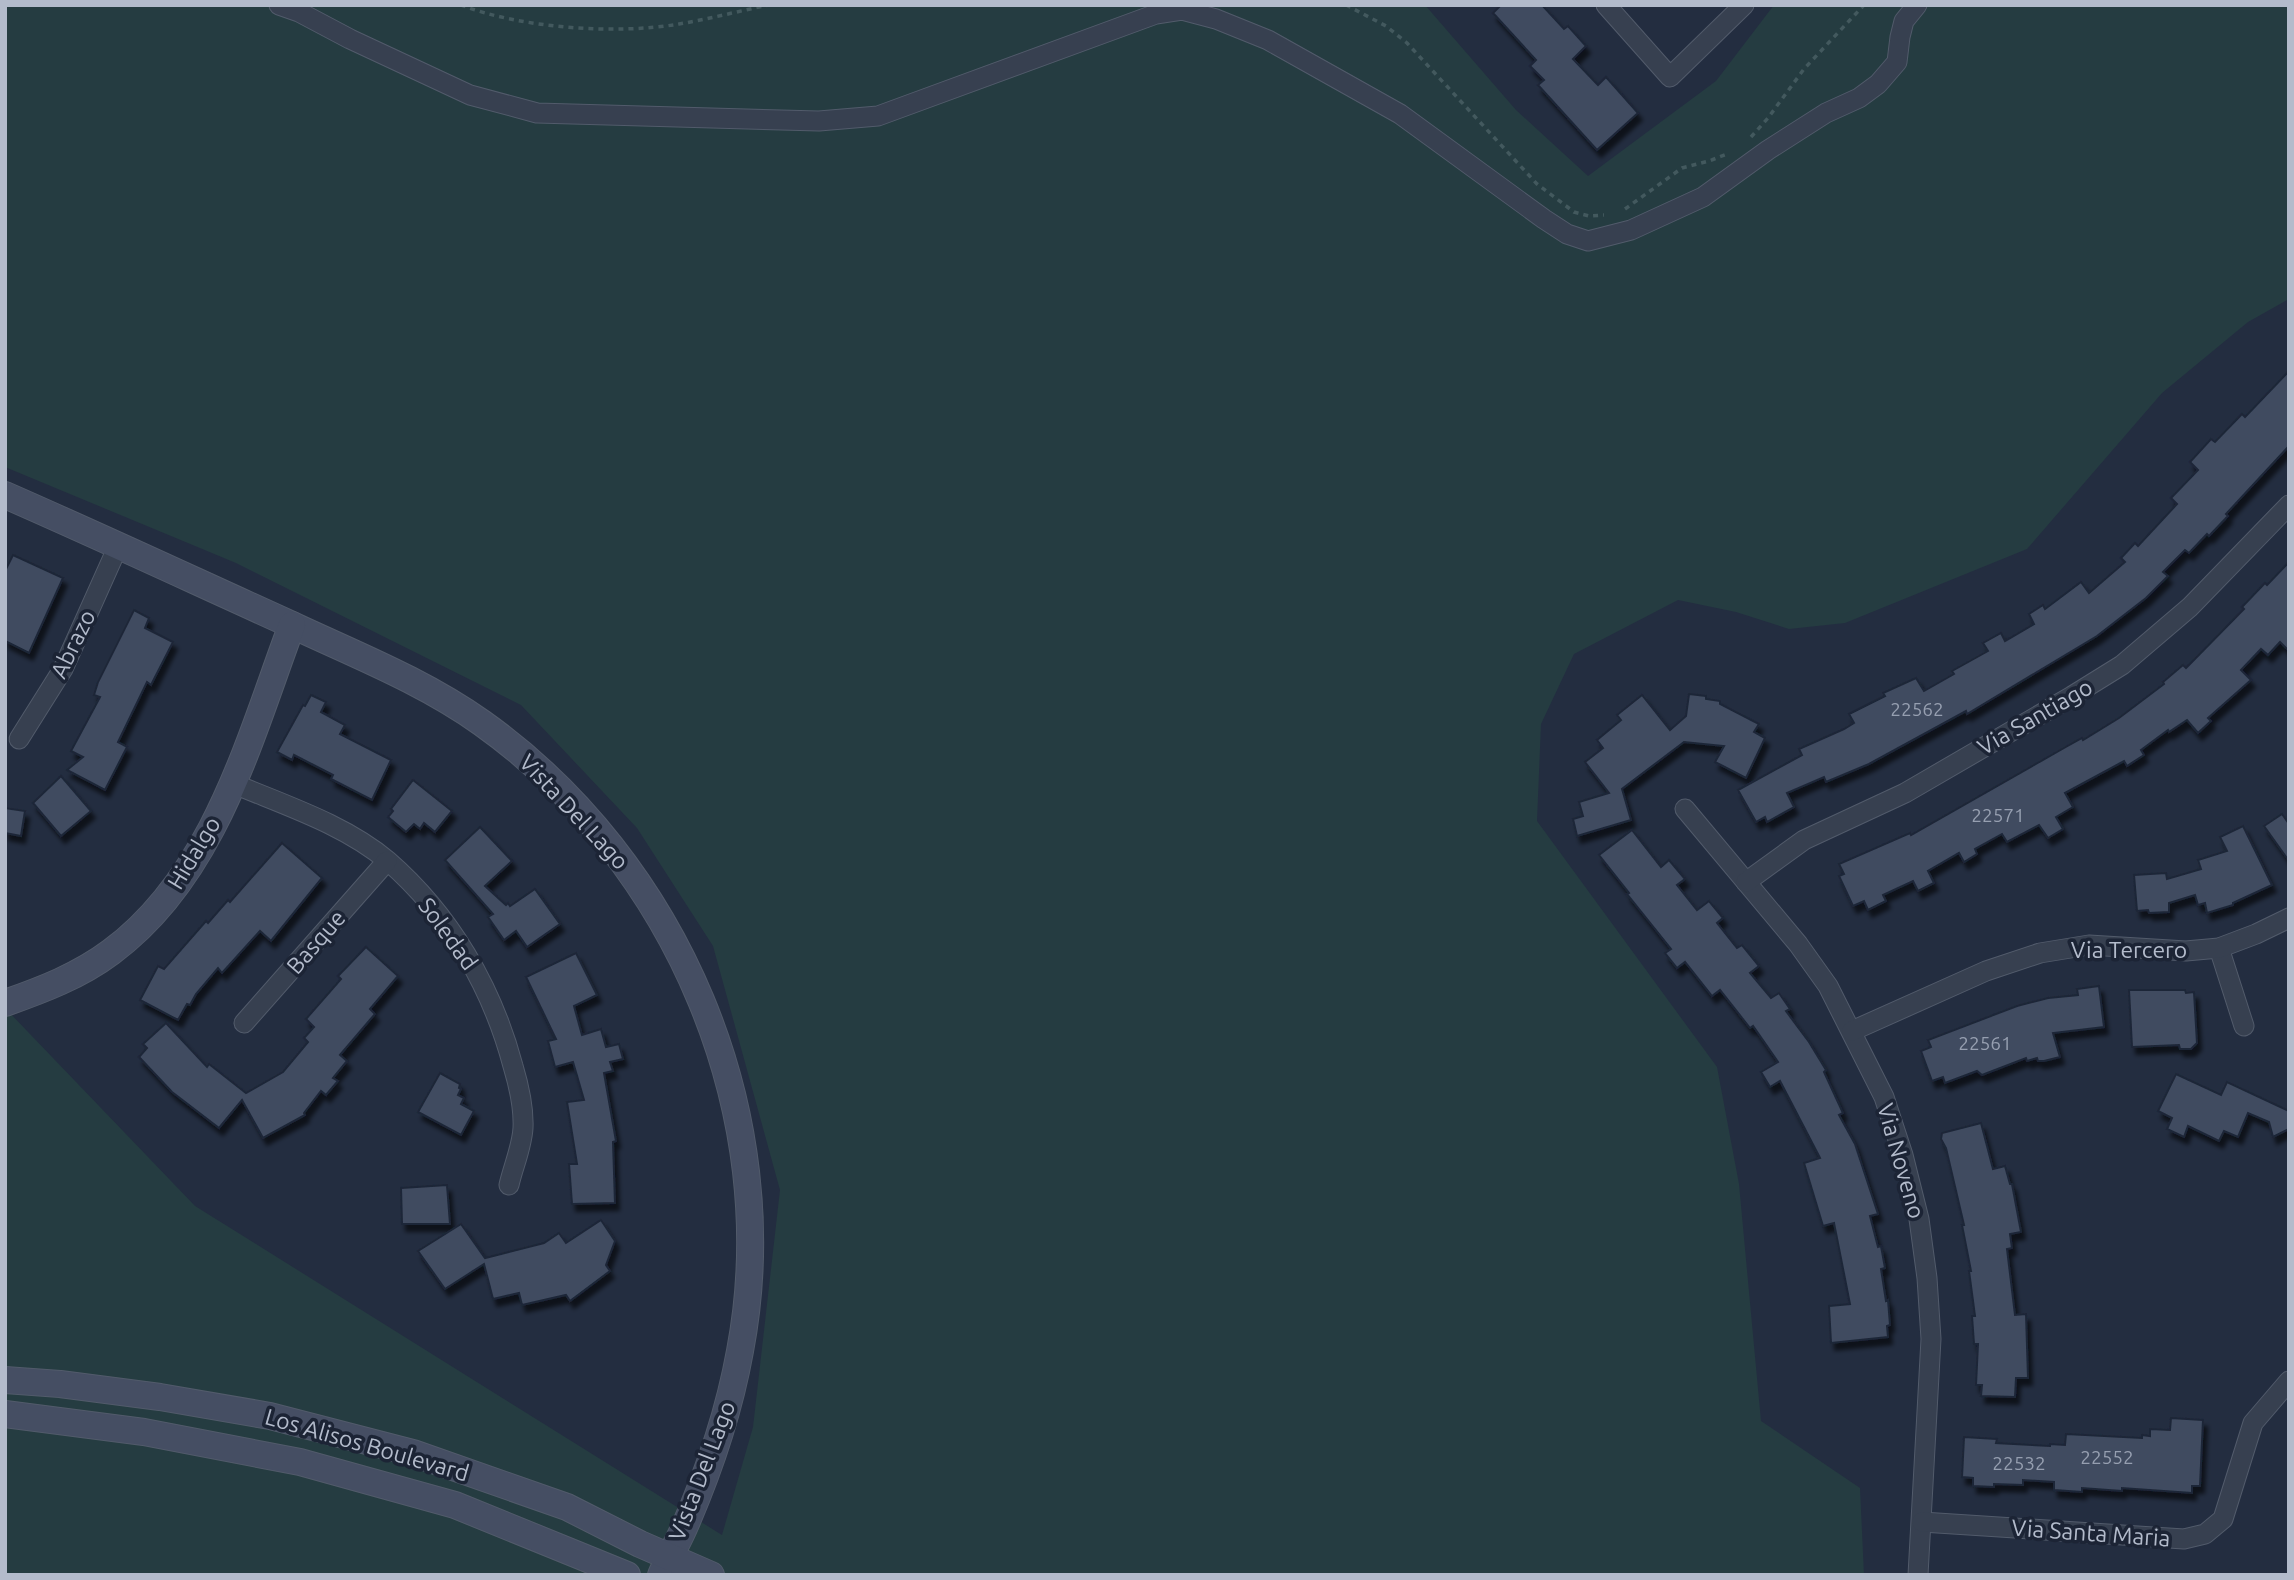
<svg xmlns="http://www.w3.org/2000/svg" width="2294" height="1580" font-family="Ubuntu,sans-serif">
  <defs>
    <filter id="shadow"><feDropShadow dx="4" dy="7" stdDeviation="2" flood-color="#0009"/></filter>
  </defs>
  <rect width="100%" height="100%" fill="#232d40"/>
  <polygon fill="#253c41" points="5,5 1425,5 1516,110 1588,176 1716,81 1774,5 2289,5 2289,299 2248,322 2162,393 2027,549 1845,623 1789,629 1736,612 1678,600 1574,654 1541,724 1537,821 1717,1067 1739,1184 1761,1421 1860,1488 1864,1575 5,1575 5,1008 195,1206 722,1535 753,1427 780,1190 713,946 637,828 521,705 236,563 5,467"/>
  <g fill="#3f4b60" stroke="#1e2637" stroke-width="2" filter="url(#shadow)">
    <polygon points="1501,5 1542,5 1564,29 1568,26 1586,46 1573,59 1598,85 1606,77 1638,113 1597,150 1538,85 1544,80 1530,66 1536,60 1493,13"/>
    <polygon points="2289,371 2289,446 2226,514 2228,516 2209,536 2207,534 2189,553 2185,550 2163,572 2168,576 2146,598 2097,636 1967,714 1966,711 1869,764 1826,782 1824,777 1787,793 1794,807 1767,822 1765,817 1756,822 1738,790 1802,755 1799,749 1844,729 1854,723 1849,714 1885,696 1883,693 1916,678 1924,691 1954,674 1952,671 1988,651 1983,643 2001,633 2005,641 2034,624 2029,614 2043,605 2045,609 2081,582 2089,593 2125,562 2121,558 2135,543 2138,546 2177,504 2171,498 2198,470 2190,462 2211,439 2215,442 2242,414 2245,417"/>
    <polygon points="13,555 63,578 29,653 5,641 5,571"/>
    <polygon points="2289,562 2289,651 2280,642 2268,655 2261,649 2241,670 2251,680 2208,718 2211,721 2198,733 2187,720 2169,732 2168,730 2141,750 2144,755 2127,766 2124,761 2065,793 2073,807 2056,817 2063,829 2048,838 2039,825 2007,842 2002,834 1975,849 1977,854 1964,862 1959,853 1928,871 1934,883 1918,891 1913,881 1883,895 1886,901 1868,910 1864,901 1853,906 1839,876 1844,874 1839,864 1910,833 1911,835 2064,748 2082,738 2083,740 2119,718 2164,684 2163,682 2183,665 2186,668 2244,609 2242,607 2265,583 2267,585"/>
    <polygon points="134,610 149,618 145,628 173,642 151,685 147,682 118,742 127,747 105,790 67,770 83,757 71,751 100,697 94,695 98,682"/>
    <polygon points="1689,694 1706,696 1706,699 1720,701 1720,704 1759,724 1754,732 1765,738 1746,778 1715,762 1724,746 1684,742 1622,789 1631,820 1577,836 1573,819 1583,816 1579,802 1609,793 1585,762 1603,748 1597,740 1621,720 1617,715 1642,695 1670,730 1686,716"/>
    <polygon points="311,695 326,702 321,712 345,725 340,734 391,760 372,800 331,779 333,775 294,755 292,760 277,752 303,705 305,706"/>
    <polygon points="61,776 91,811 61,836 33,803"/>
    <polygon points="413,780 452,811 435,832 424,823 420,829 414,824 406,832 388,817 393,811 391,809"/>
    <polygon points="5,808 25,811 21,836 5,833"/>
    <polygon points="2282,814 2289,824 2289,861 2264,826"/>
    <polygon points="2243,826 2272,885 2233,903 2233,905 2207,913 2205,903 2198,905 2195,895 2169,903 2169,912 2149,913 2148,910 2137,911 2134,875 2166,873 2167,879 2201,869 2198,860 2227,851 2220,837"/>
    <polygon points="480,827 512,861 485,886 506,905 508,903 510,906 535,889 560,924 527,947 516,931 504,940 488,917 493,914 445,860"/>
    <polygon points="1632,830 1661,867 1669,860 1685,879 1677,885 1697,910 1709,901 1723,918 1717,923 1737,948 1742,945 1759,966 1750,973 1771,998 1779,993 1790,1009 1786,1011 1809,1042 1826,1070 1824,1072 1843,1113 1839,1115 1855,1144 1878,1214 1870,1216 1878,1247 1881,1246 1885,1268 1881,1269 1886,1301 1888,1300 1890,1325 1887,1326 1888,1337 1831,1343 1829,1306 1850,1304 1834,1223 1823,1226 1804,1163 1820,1158 1780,1081 1770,1087 1761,1072 1778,1062 1753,1026 1750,1028 1720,990 1712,996 1685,962 1677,968 1665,953 1671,949 1627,894 1629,893 1599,855"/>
    <polygon points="282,843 322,878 271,941 260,931 222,973 218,968 196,994 190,1005 187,1004 178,1020 140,1000 158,966 164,969 206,921 208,923 228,900 230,902"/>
    <polygon points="366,947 398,976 370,1009 375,1014 340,1055 347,1061 333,1078 338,1081 326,1095 321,1091 304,1113 305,1115 263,1138 242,1100 219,1128 172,1092 139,1057 147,1048 143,1044 166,1023 207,1067 209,1064 246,1093 283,1072 308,1042 304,1038 314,1027 306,1019 341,979 338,976"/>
    <polygon points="576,953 597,995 574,1006 582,1035 601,1029 606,1047 619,1044 623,1059 610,1062 613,1071 604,1073 616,1141 613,1142 615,1203 572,1204 569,1164 577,1164 567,1102 584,1100 573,1062 555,1067 548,1041 556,1039 526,977"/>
    <polygon points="2099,986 2104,1027 2053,1033 2060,1057 2044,1061 2038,1061 2037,1058 2027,1061 2026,1058 1982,1075 1977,1071 1945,1083 1943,1077 1932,1081 1921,1051 1931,1047 1928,1040 2017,1006 2048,998 2078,995 2077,989"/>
    <polygon points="2129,990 2185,990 2186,993 2194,992 2197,1043 2191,1049 2180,1049 2179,1045 2132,1047"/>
    <polygon points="440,1073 460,1084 459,1088 461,1089 458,1095 464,1098 461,1104 474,1111 461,1135 418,1112"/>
    <polygon points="2176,1074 2221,1095 2227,1082 2289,1111 2289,1129 2273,1137 2269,1122 2248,1113 2238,1137 2224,1131 2219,1141 2188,1126 2184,1137 2167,1129 2172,1118 2158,1111"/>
    <polygon points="1981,1123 1993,1169 2005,1166 2010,1184 2012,1184 2021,1232 2010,1234 2012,1248 2007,1249 2015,1315 2026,1314 2028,1378 2016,1378 2015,1397 1981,1396 1982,1385 1976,1385 1978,1344 1974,1344 1972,1316 1975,1316 1969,1271 1971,1271 1962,1225 1964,1225 1946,1148 1941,1139 1942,1133"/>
    <polygon points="447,1185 450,1224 402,1224 401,1188"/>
    <polygon points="601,1220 615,1241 606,1265 610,1271 570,1301 566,1295 522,1305 519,1293 493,1299 484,1264 445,1289 418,1251 461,1224 485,1258 544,1243 559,1233 566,1243"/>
    <polygon points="2171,1418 2203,1420 2200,1486 2192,1486 2192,1493 2122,1488 2122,1491 2082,1488 2082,1492 2054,1490 2054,1482 2023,1480 2023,1485 1994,1484 1994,1487 1973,1486 1973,1478 1962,1477 1964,1437 1997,1439 1996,1443 2050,1446 2050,1444 2065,1445 2066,1434 2142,1438 2142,1435 2150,1436 2150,1429 2170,1430"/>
  </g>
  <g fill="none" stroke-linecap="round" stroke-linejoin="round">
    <defs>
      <g id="street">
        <polyline points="279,5 299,12 350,39 470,95 537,113 819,121 878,116 1156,14 1182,10 1216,19 1268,40 1400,114 1544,219 1567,234 1588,241 1631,230 1703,197 1768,150 1826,113 1859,98 1878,84 1897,62 1900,37 1904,21 1917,5"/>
        <polyline points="1606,5 1670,77 1744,5"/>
        <polyline points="19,739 63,669 119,544"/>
        <path d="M232,783C284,805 344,824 388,861C450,915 492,987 513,1066C519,1086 524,1107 523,1128C522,1147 513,1167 509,1185"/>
        <polyline points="1685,809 1798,944 1828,986 1884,1097 1903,1155 1919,1219 1927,1278 1931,1339 1918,1575"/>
        <polyline points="1746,882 1804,840 1905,793 2072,696 2122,665 2190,607 2289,505"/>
        <polyline points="2219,948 2244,1026"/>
        <polyline points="244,1023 387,861"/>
        <polyline points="1852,1031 1986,971 2040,953 2089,945 2186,951 2219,948 2256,934 2289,918"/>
        <polyline points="1922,1522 2184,1539 2205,1534 2223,1519 2253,1423 2289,1381"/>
      </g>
      <g id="secondary">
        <path d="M5,495C101,537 195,581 290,624C356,655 423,681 482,723C677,862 785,1114 740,1351C729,1412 709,1471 684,1528C677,1544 668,1559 661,1575"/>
        <path d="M5,1003C42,990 79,976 111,952C214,876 249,740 292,625"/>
        <polyline points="5,1380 60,1384 160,1397 270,1416 413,1453 567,1507 640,1544 711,1575"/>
        <polyline points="5,1414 144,1432 300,1462 455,1505 627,1575"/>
      </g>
    </defs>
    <use href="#street" stroke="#525b6b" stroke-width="21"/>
    <use href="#secondary" stroke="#525b6b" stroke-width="28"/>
    <g stroke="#43595e" stroke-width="3.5" stroke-dasharray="5 5" stroke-linecap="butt">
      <path d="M461,5C521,28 615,35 679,24C709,19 739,11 769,5"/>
      <polyline points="1346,5 1386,26 1407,43 1537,184 1574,212 1589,216 1604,215"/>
      <polyline points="1751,137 1768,118 1804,69 1864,5"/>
      <polyline points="1625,209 1682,168 1709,161 1727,154"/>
    </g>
    <use href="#street" stroke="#374050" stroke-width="19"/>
    <use href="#secondary" stroke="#454e63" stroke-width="26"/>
  </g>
  <g text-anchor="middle" stroke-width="7" stroke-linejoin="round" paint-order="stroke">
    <g font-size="19" fill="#969fb0">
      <text x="1917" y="716">22562</text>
      <text x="1998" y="822">22571</text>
      <text x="1985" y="1050">22561</text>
      <text x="2107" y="1464">22552</text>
      <text x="2019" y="1470">22532</text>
    </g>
    <g font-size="23" fill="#b3bbcb" stroke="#1c2435">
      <text transform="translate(73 644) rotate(-64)" y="8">Abrazo</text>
      <text transform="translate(2035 717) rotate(-30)" y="8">Via Santiago</text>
      <text transform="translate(574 812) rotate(47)" y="8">Vista Del Lago</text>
      <text transform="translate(194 853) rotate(-59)" y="8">Hidalgo</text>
      <text transform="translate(448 934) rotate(54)" y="8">Soledad</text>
      <text transform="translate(316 942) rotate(-49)" y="8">Basque</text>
      <text x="2129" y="958">Via Tercero</text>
      <text transform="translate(1901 1161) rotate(74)" y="8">Via Noveno</text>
      <text transform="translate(367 1445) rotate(16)" y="8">Los Alisos Boulevard</text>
      <text transform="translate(702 1471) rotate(-69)" y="8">Vista Del Lago</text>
      <text transform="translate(2091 1533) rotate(4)" y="8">Via Santa Maria</text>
    </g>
  </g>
  <rect width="2294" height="1580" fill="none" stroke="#b3bbcb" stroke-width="14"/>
</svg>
